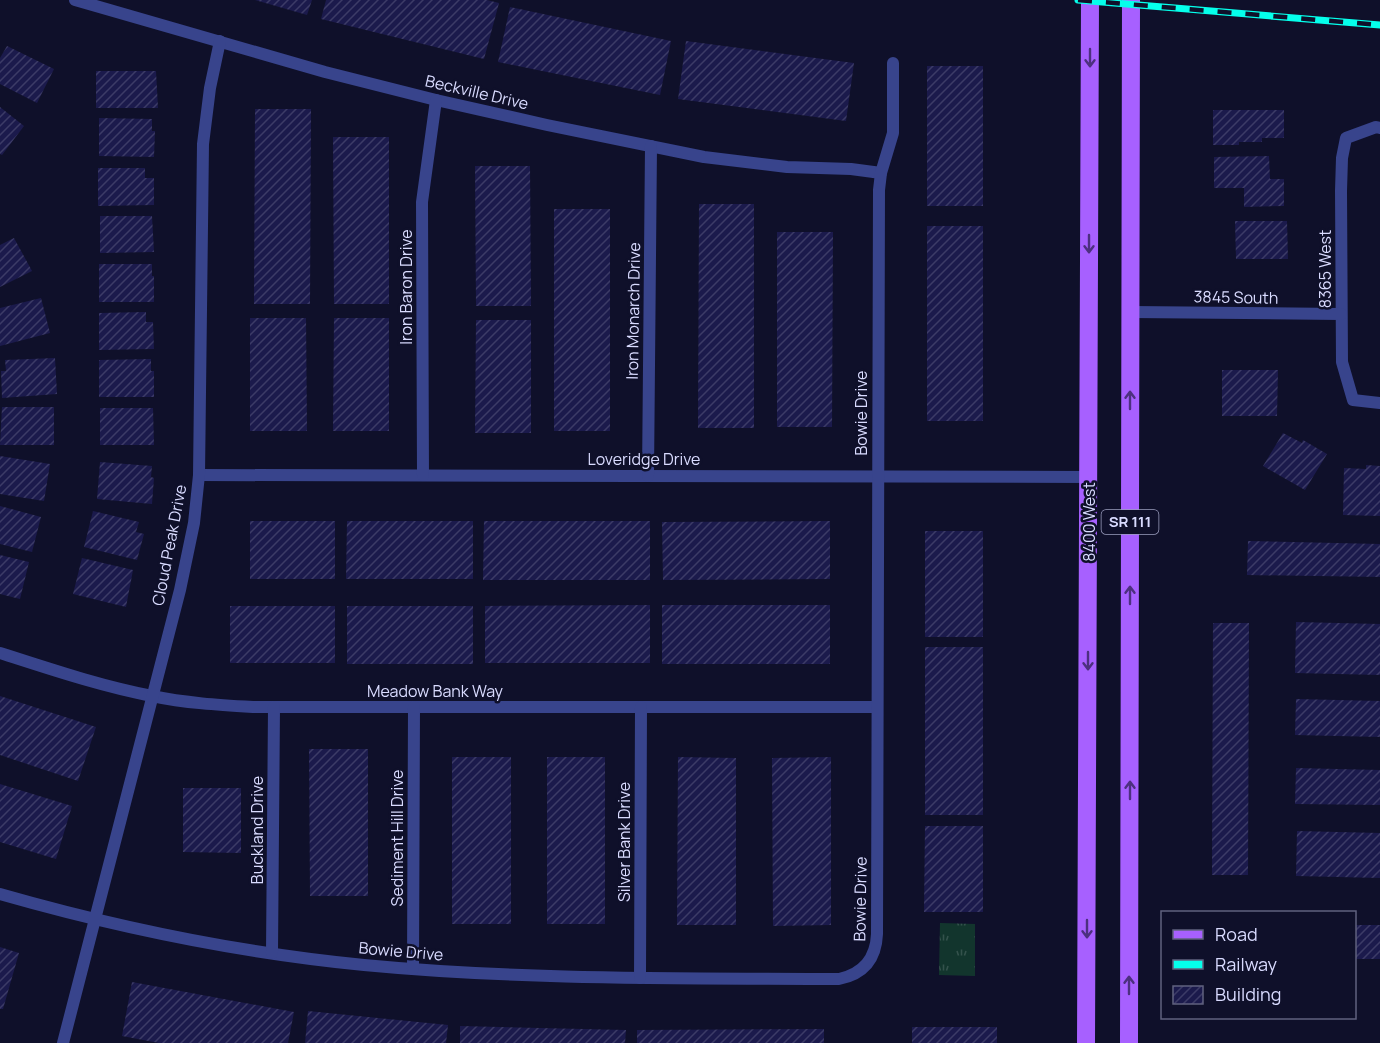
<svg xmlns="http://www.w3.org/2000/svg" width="1380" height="1043" font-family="Manrope,sans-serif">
  <defs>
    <pattern id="park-tufts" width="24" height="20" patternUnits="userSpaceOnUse" patternTransform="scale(1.5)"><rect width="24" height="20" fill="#12352d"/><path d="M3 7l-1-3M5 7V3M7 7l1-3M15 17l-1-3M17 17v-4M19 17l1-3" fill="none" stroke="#34524c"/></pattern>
    <pattern id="building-hatch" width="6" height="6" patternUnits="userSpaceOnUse" patternTransform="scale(1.5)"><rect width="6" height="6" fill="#1b1a4c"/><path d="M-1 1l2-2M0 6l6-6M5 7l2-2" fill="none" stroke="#3c3b67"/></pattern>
  </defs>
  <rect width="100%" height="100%" fill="#0f102a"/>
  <polygon fill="url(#park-tufts)" points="940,923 975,924 975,976 939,975"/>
  <g fill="url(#building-hatch)">
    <polygon points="255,0 312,0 307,15"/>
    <polygon points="326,0 487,0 499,3 484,59 321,19"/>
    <polygon points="510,7 671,41 660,95 498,62"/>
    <polygon points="686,41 854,63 846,121 678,99"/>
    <polygon points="7,46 54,69 37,103 0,84 0,58"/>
    <rect x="927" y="66" width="56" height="140"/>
    <polygon points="96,71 156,71 158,108 96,108"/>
    <polygon points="0,107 24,126 2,155 0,154"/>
    <polygon points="255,109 311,109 310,304 254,304"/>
    <polygon points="1213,110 1284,110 1284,138 1262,138 1262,142 1239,142 1239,145 1213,145"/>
    <polygon points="99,118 152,119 152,131 155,131 154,157 99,156"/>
    <polygon points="333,137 389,137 389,304 334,304"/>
    <polygon points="1269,156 1270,179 1284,179 1284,206 1244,207 1244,188 1214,188 1214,157"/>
    <polygon points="475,166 530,166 531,306 476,306"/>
    <polygon points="98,168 145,168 145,178 154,178 154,205 98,206"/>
    <polygon points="699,204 754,204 754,428 698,428"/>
    <rect x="554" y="209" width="56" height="222"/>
    <polygon points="100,216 152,216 154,252 100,253"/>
    <polygon points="1235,221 1287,221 1288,259 1236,259"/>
    <rect x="927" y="226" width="56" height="195"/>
    <polygon points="777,232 833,232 832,427 777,427"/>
    <polygon points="14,238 32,271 0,287 0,245"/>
    <polygon points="99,264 152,264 152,276 154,276 154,302 99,302"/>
    <polygon points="41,298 50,333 0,346 0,308"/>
    <polygon points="146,312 146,322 153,322 154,349 99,350 99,313"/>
    <polygon points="250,318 306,318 307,431 250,431"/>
    <polygon points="334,318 389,318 389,431 333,431"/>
    <polygon points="476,320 531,320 531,433 475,433"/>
    <polygon points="55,358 57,394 2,398 1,371 6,371 5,360"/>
    <polygon points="151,359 151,371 154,371 154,397 99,397 99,360"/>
    <polygon points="1222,370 1278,370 1277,416 1222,416"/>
    <polygon points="2,407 54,407 54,445 0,445"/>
    <polygon points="100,408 153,408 154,445 100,445"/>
    <polygon points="1283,433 1302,443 1303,440 1327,454 1305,490 1263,466"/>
    <polygon points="0,456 50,464 44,501 0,494"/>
    <polygon points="100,462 152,466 151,477 154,478 152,504 97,499"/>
    <polygon points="1366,465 1380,466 1380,516 1343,515 1344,468 1366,469"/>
    <polygon points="0,506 41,517 32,552 0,544"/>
    <polygon points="93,511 139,522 136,532 144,534 137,560 84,547"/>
    <rect x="250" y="521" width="85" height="58"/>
    <polygon points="347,521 473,521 473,579 346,579"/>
    <polygon points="484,521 650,521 650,580 483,580"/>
    <polygon points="830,521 830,579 663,580 662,522"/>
    <rect x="925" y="531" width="58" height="106"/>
    <polygon points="1248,541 1380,544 1380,577 1247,575"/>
    <polygon points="0,555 29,562 20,599 0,594"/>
    <polygon points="82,558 133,570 126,607 73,594"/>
    <polygon points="650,605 650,663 485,663 485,606"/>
    <rect x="662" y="605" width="168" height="59"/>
    <rect x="230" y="606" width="105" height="57"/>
    <rect x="347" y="606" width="126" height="58"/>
    <polygon points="1296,622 1380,624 1380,675 1295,673"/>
    <polygon points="1213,623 1249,623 1248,875 1212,875"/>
    <rect x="925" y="647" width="58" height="168"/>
    <polygon points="0,696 96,727 78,781 0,755"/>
    <polygon points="1296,699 1380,701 1380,737 1295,735"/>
    <polygon points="309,749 368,749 368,896 310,896"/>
    <rect x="452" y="757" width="59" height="167"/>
    <rect x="547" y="757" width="58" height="167"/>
    <polygon points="678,757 736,758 736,925 677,925"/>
    <polygon points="831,757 831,925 773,926 772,758"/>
    <polygon points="1296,768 1380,770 1380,805 1295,804"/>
    <polygon points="0,784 72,806 56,859 0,842"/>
    <polygon points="183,788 241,788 241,853 183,852"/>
    <polygon points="925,826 983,826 983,912 924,912"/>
    <polygon points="1297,831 1380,833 1380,878 1296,876"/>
    <rect x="1354" y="925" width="26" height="34"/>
    <polygon points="0,947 19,953 3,1009 0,1009"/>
    <polygon points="132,982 294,1012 288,1043 159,1043 122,1036"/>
    <polygon points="308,1011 448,1025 446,1043 305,1043"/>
    <polygon points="460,1026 626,1030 625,1043 460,1043"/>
    <rect x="912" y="1027" width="85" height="16"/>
    <polygon points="824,1029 824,1043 637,1043 637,1030"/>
  </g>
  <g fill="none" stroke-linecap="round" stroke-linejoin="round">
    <g stroke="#38448c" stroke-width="12">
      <polyline points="75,0 325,72 436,100 547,125 704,157 787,167 851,169 881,173"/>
      <polyline points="1380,128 1376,127 1346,138 1342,158 1341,191 1342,362 1353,400 1380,403"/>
      <polyline points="1131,312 1341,314"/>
      <polyline points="199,475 1089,477"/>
      <polyline points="423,475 422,202 436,100"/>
      <polyline points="648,476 651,146"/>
      <path d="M0,653C50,669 100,686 152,696C185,703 219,705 253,707H877"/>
      <path d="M0,894C119,928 241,953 364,965C521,980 680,978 839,979C863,974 876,959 877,934L879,190L881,173L893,133V63"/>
      <polyline points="272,953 274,707"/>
      <polyline points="413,969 414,707"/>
      <polyline points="640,978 641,707"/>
      <polyline points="63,1043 180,590 194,523 199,475 203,144 210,88 220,41"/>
    </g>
    <g stroke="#a760ff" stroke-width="18">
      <polyline points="1086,1043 1090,0"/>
      <polyline points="1129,1043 1131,0"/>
    </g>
    <defs>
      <polyline id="rail" points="1078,0 1380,25"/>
    </defs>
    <use href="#rail" stroke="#05ffeb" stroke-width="7"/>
    <use href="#rail" stroke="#0f102a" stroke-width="4.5" stroke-dasharray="14" stroke-linecap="butt"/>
  </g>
  <defs><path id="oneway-shaft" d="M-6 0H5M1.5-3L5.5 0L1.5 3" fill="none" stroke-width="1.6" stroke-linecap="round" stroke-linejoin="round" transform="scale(1.5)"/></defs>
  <g stroke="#4c307f">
    <use href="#oneway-shaft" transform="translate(1090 58) rotate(90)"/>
    <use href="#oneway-shaft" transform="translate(1089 244) rotate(90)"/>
    <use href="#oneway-shaft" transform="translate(1130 400) rotate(-90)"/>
    <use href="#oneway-shaft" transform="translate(1130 595) rotate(-90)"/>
    <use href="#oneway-shaft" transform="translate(1088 661) rotate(90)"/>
    <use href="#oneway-shaft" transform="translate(1130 790) rotate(-90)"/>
    <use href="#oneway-shaft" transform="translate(1087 929) rotate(90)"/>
    <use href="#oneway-shaft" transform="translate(1129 985) rotate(-90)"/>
  </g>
  <g text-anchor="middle" stroke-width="5" stroke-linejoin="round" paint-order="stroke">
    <rect fill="#0f102a" stroke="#9c9ebf" stroke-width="1.5" x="1101.5" y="510" width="57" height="24" rx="4.5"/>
    <g font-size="15" font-weight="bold" fill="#d9dbff">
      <text x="1130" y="527">SR 111</text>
    </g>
    <g font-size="16" fill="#d9dbff" stroke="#0f102a">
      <text transform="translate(477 92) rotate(13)" y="6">Beckville Drive</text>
      <text transform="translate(1325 269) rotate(-90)" y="6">8365 West</text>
      <text transform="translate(406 287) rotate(-90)" y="6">Iron Baron Drive</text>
      <text transform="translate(1236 297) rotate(1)" y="6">3845 South</text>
      <text transform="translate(633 311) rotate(-89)" y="6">Iron Monarch Drive</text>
      <text transform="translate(861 413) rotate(-90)" y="6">Bowie Drive</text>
      <text x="644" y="465">Loveridge Drive</text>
      <text transform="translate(1089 522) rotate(-90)" y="6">8400 West</text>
      <text transform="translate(169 545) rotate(-79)" y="6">Cloud Peak Drive</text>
      <text x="435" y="697">Meadow Bank Way</text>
      <text transform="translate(257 830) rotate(-90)" y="6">Buckland Drive</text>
      <text transform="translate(397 838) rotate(-90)" y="6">Sediment Hill Drive</text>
      <text transform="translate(624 842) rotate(-90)" y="6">Silver Bank Drive</text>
      <text transform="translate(860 899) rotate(-89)" y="6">Bowie Drive</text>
      <text transform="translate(401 951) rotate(5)" y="6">Bowie Drive</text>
    </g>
  </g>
  <rect x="1161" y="911" width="195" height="108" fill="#0f102a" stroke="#60617f" stroke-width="1.5"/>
  <rect x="1173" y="930" width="30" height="9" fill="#a760ff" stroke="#60617f" stroke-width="1.5"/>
  <text x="1215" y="941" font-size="18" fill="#d9dbff">Road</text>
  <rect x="1173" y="960" width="30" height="9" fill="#05ffeb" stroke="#60617f" stroke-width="1.5"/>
  <text x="1215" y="971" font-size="18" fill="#d9dbff">Railway</text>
  <rect x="1173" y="986" width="30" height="18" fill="url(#building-hatch)" stroke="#60617f" stroke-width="1.5"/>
  <text x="1215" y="1001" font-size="18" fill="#d9dbff">Building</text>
</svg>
